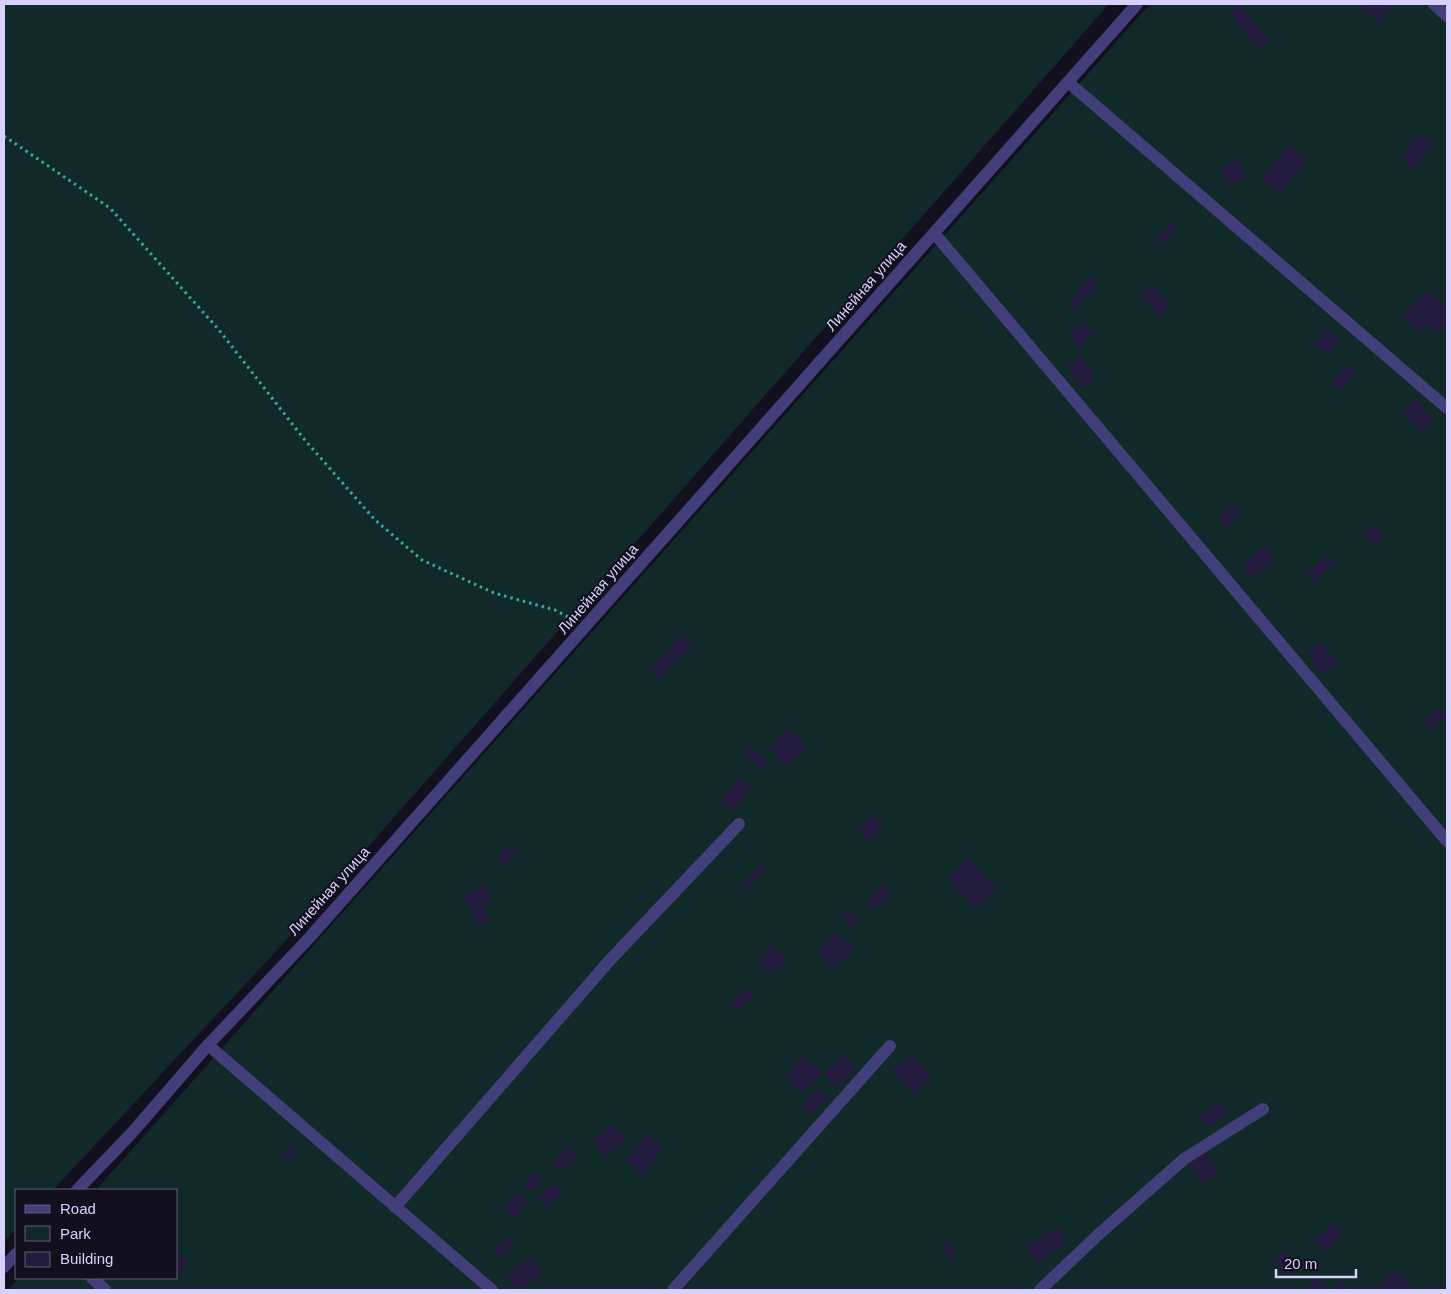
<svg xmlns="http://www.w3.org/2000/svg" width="1451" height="1294" font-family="Arial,sans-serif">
  <rect width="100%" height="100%" fill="#120f1f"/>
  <g fill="#122929">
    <polygon points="4,4 1109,4 281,946 53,1190 16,1190 16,1229 4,1242"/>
    <polygon points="1150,4 1447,4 1447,1290 8,1290 19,1278 176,1278 176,1190 96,1190"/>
  </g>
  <g fill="#241c3f">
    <polygon points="1239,4 1270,40 1260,49 1229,13"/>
    <polygon points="1364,4 1395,4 1377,22 1361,7"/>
    <polygon points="1418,134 1432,143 1414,169 1401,159"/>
    <polygon points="1289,144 1308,160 1280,194 1261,178"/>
    <polygon points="1238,159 1247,176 1228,186 1219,169"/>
    <polygon points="1173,222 1179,228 1161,245 1155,239"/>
    <polygon points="1092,276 1099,282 1075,311 1067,305"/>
    <polygon points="1152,285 1172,305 1161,317 1141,298"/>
    <polygon points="1428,289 1447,309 1447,321 1435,334 1426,325 1418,332 1402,316"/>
    <polygon points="1083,322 1094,334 1078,348 1067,336"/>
    <polygon points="1328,328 1340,340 1326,355 1314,343"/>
    <polygon points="1083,356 1096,380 1080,388 1067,365"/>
    <polygon points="1347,364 1356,372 1340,391 1330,383"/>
    <polygon points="1416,399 1435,421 1421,433 1402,412"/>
    <polygon points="1232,504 1241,514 1227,527 1218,517"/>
    <polygon points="1372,525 1384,538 1375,546 1363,534"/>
    <polygon points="1263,546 1275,558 1254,578 1242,566"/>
    <polygon points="1327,555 1334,563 1314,581 1307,572"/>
    <polygon points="683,635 693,645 660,679 650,670"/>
    <polygon points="1323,642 1337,664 1321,674 1308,652"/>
    <polygon points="1441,706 1447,716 1430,730 1423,721"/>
    <polygon points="790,728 807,748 785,767 768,748"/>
    <polygon points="747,744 768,761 762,769 741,751"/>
    <polygon points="740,778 752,788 732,811 720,800"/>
    <polygon points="874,815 884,826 868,841 858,830"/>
    <polygon points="508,844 517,852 505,866 496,859"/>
    <polygon points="968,858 997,888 975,909 947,879"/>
    <polygon points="760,865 765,869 746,891 741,886"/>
    <polygon points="885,884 892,891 873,910 865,902"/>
    <polygon points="485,885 492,899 482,905 489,920 478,925 463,896"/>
    <polygon points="850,909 859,922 851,927 842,914"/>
    <polygon points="837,932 854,949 834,969 817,953"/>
    <polygon points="772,944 788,958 773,976 757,961"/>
    <polygon points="748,988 755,996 737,1011 730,1003"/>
    <polygon points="842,1054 857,1068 838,1087 824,1074"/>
    <polygon points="912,1054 932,1076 912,1094 892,1071"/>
    <polygon points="803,1056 822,1072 803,1093 784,1076"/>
    <polygon points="818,1089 827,1098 811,1115 801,1105"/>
    <polygon points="1218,1101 1228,1113 1209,1128 1199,1116"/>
    <polygon points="612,1123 626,1139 606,1157 592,1141"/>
    <polygon points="648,1134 663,1147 642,1175 626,1162"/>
    <polygon points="293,1144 299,1151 286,1162 280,1155"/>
    <polygon points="568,1147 577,1156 561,1171 552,1162"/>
    <polygon points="1205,1152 1220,1172 1203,1184 1188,1164"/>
    <polygon points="535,1171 543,1177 533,1191 524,1185"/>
    <polygon points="552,1182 563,1191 549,1208 538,1199"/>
    <polygon points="517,1192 528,1200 515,1218 504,1210"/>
    <polygon points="1331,1223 1343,1233 1327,1252 1314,1242"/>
    <polygon points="1058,1227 1068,1244 1036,1264 1026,1248"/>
    <polygon points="509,1236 515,1242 500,1257 494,1251"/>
    <polygon points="946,1241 956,1254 950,1259 940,1245"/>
    <polygon points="1283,1250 1301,1265 1291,1278 1273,1263"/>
    <polygon points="176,1252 189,1262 176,1277"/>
    <polygon points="530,1257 543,1272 521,1290 517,1290 506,1276"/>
    <polygon points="1396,1269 1413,1288 1411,1290 1376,1290 1375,1289"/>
    <polygon points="1314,1278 1330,1290 1310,1290 1307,1287"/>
    <polygon points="1340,1281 1351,1290 1331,1290"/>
  </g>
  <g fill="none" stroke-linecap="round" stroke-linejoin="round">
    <polyline stroke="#38a8a4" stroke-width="3" stroke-dasharray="2.5 4" stroke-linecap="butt" points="4,136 110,208 219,330 304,439 375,520 422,560 494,593 555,610 568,617"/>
    <g stroke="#413e7a" stroke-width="12">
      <polyline points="1434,4 1447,16"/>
      <polyline points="1068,82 1447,408"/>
      <polyline points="934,233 1447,841"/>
      <polyline points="208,1045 492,1290"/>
      <polyline points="77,1190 130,1135 208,1045 310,937 1137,4"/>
      <polyline points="395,1207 610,960 739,824"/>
      <polyline points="4,1267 16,1254"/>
      <polyline points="92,1278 105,1290"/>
      <polyline points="673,1290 890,1046"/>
      <polyline points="1040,1290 1099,1234 1184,1159 1263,1109"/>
    </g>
  </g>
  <g text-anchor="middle" stroke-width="4" stroke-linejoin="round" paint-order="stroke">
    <g font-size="15" fill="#d7d1fb" stroke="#120f1f">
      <text transform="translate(866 286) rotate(-49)" y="5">Линейная улица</text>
      <text transform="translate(598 589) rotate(-49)" y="5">Линейная улица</text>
      <text transform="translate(329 891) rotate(-48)" y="5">Линейная улица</text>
    </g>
  </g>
  <rect width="1451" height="1294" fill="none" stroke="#d7d1fb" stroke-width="10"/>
  <rect x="15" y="1189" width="162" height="90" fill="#120f1f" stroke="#615d77"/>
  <rect x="25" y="1205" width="25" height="8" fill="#413e7a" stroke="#615d77"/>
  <text x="60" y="1214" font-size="15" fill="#d7d1fb">Road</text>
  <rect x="25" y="1226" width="25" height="15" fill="#122929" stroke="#615d77"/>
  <text x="60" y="1239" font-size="15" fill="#d7d1fb">Park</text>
  <rect x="25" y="1252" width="25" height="15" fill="#241c3f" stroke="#615d77"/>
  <text x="60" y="1264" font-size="15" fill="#d7d1fb">Building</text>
  <path d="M1276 1269v8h80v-8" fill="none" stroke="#d7d1fb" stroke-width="2.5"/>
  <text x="1284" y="1269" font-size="15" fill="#d7d1fb" stroke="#120f1f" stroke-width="4" paint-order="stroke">20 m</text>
</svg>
